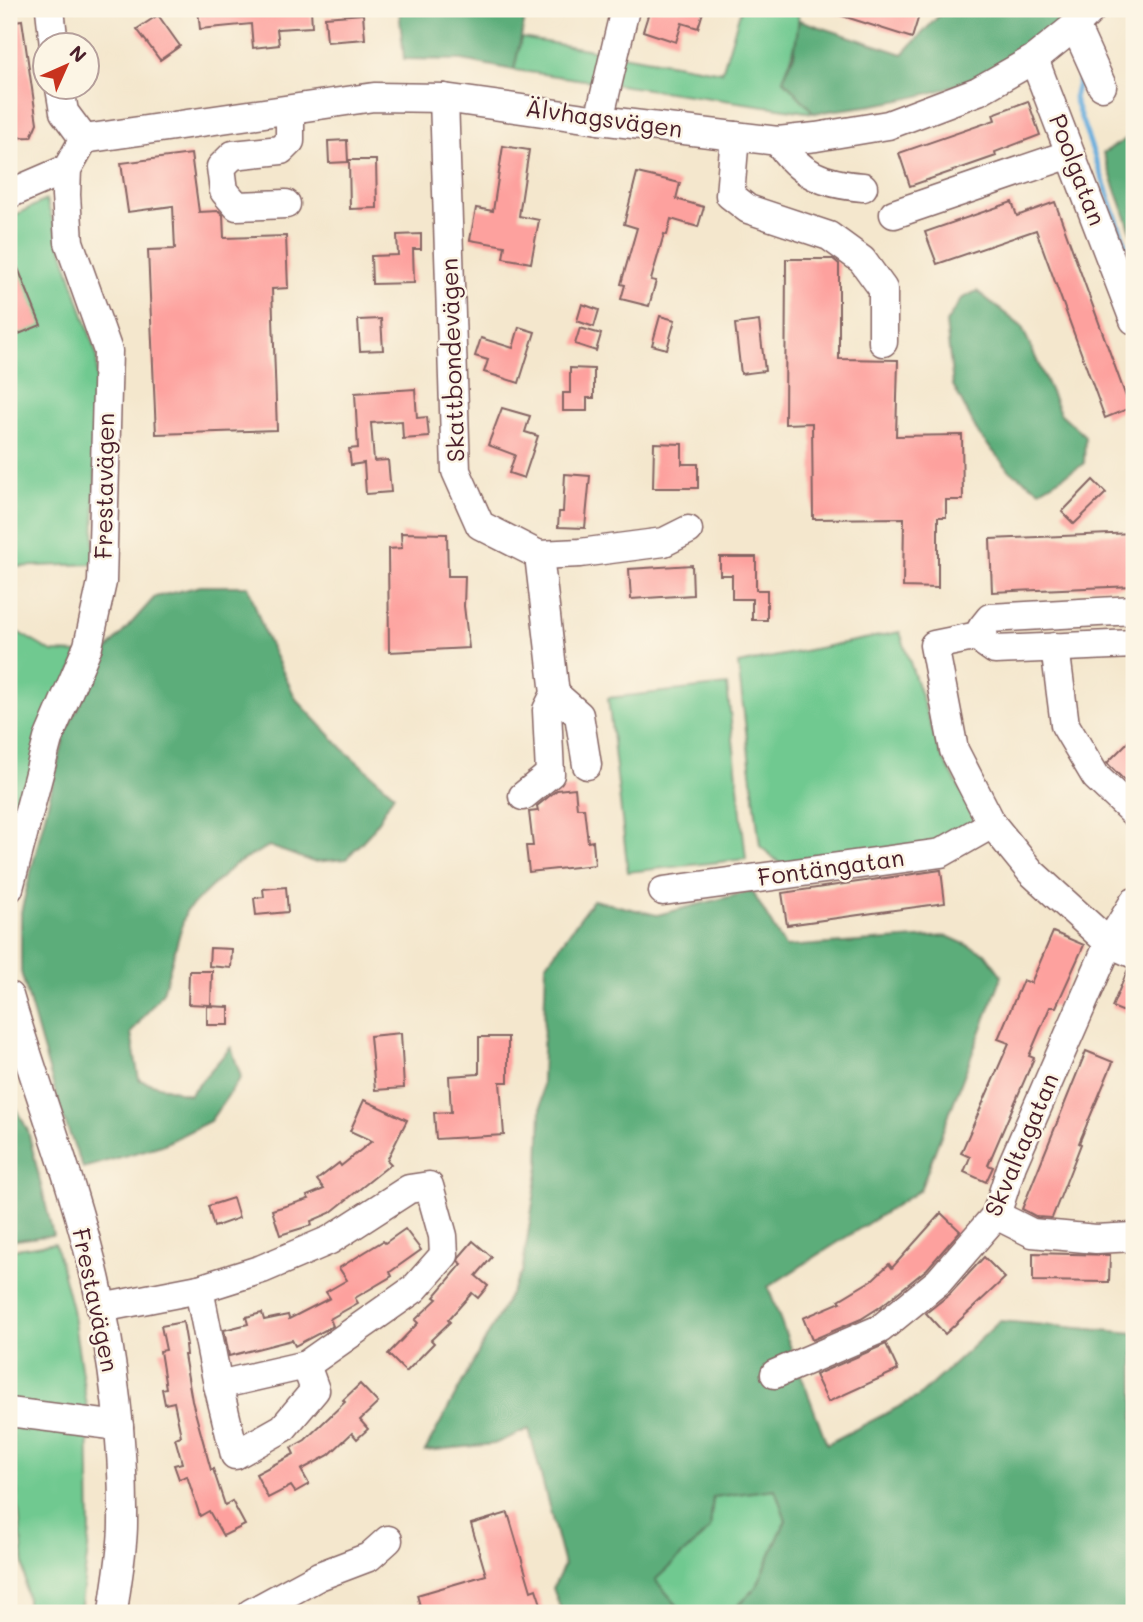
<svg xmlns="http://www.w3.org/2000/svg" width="1143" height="1622" font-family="Mali,sans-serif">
  <rect width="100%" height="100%" fill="#fcf5e5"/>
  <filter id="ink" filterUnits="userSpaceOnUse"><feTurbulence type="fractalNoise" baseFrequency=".0143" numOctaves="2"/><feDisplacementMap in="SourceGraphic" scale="14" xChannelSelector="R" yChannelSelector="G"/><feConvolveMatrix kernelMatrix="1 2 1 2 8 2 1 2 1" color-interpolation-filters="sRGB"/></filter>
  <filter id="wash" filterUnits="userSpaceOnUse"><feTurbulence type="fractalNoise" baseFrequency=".00686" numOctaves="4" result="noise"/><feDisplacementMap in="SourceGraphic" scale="28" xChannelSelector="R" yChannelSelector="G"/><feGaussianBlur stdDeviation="1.57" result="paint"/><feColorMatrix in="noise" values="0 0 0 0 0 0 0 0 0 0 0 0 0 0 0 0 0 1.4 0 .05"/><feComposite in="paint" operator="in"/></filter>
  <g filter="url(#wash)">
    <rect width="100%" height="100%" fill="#f4e7cd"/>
    <g fill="#6fc990" stroke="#5c745e" stroke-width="2">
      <path d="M741,9H798C800,34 793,56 783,79L814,113L514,70L521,38L722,72Z"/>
      <polygon points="46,200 97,356 94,564 9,567 9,218"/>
      <polygon points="9,627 52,652 78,653 9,858"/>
      <polygon points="900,632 940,753 978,820 938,843 783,866 760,846 738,664"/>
      <polygon points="727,685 746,859 628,872 608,698"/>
      <polygon points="55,1243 72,1309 88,1413 90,1532 80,1613 23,1613 28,1612 9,1401 9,1250"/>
      <polygon points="775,1489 786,1520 757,1586 731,1613 684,1613 655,1580 710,1529 713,1497"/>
    </g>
    <g fill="#5bad7a" stroke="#526652" stroke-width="2">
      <polygon points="399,9 527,9 514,70 462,60 404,59"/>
      <path d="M945,9H1074C1063,20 1051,32 1038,42C969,93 897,103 814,113L783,79L794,55L799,20L903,54Z"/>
      <polygon points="1134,134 1134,240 1103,153"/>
      <polygon points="977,291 1022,327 1060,413 1085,436 1084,464 1040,490 1010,471 979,435 953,385 946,323 961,299"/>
      <polygon points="201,586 248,586 266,637 296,699 346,752 394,794 372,831 346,859 313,862 269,846 234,865 186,911 163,992 131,1033 139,1080 189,1095 231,1047 241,1077 210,1121 162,1145 83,1168 61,1112 21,972 21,912 66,731 108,649 155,597"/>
      <polygon points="752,891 785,947 947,936 985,953 1002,976 920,1190 768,1287 827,1444 918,1397 1000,1321 1134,1333 1134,1613 731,1613 757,1586 786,1520 775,1489 713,1497 710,1529 655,1580 684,1613 562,1613 553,1588 564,1565 529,1429 494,1444 425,1451 522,1272 539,1166 546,965 593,900 657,915"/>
      <polygon points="16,1107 28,1131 53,1235 9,1241 9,1119"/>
    </g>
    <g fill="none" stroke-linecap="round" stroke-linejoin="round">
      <polyline stroke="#66addd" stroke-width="5" points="1080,75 1074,98 1134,268"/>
    </g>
    <g id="blocks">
      <g fill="#fda19e">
        <polygon points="198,9 222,9 222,12 259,9 311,9 312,27 277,29 279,45 253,48 251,24 200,29"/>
        <polygon points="650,9 704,9 698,28 682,23 676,42 643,31"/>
        <polygon points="830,9 884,9 903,15 905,9 921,9 912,38 830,12"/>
        <polygon points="363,14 365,39 327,42 325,17"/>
        <polygon points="158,15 180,46 160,60 137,29"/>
        <polygon points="22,20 37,123 31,137 9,138 9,22"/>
        <polygon points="1028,101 1040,135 995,152 996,156 910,186 899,153 995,120 993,114"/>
        <polygon points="347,140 348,162 329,163 328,141"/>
        <polygon points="503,146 529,150 519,216 539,220 531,263 503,258 505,246 470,240 476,208 493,211"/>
        <polygon points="191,154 199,212 219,211 223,215 224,238 286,236 288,288 272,289 277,430 156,434 148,250 175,249 173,206 128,212 121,163"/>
        <polygon points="349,160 376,160 377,208 350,209"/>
        <polygon points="637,173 680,183 676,199 704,207 698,227 671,219 667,235 664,234 651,280 656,281 649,306 621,299 625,285 621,284 637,228 624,224"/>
        <polygon points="1012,202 1017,216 1055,202 1130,408 1105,418 1036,230 937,264 925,232"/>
        <polygon points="421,234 421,249 413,249 414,283 372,284 371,256 398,255 397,235"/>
        <polygon points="9,246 41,325 9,338"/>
        <polygon points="786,259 833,259 839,264 839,359 898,360 896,436 962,435 963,500 946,500 946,517 938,517 938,588 903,587 904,518 813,519 812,423 785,424"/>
        <polygon points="582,304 599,310 594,327 577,321"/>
        <polygon points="660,316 675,320 667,349 652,345"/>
        <polygon points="381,319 383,350 360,351 358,320"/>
        <polygon points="759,321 765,371 741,374 735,324"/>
        <polygon points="519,327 535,332 519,383 484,372 488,360 475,356 481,338 513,348"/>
        <polygon points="580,328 601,334 596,351 575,344"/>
        <polygon points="570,368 594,369 594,398 587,398 587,411 563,411 563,393 570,393"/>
        <polygon points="415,389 417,418 427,417 429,437 403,439 402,421 371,423 374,461 388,460 391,492 366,494 364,463 351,465 349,449 358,448 355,393"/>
        <polygon points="502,408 530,416 525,432 538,436 524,478 509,473 515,455 488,445"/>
        <polygon points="654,443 682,444 682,464 698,464 698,488 653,488"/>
        <polygon points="565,474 590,476 585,528 558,527 559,512 563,512"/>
        <polygon points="1093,480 1106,493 1074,524 1062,512"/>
        <polygon points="401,533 447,534 448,576 465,576 464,606 469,648 389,652 388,549 402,548"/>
        <polygon points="1134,533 1134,586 992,592 990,539"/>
        <polygon points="720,557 756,557 756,590 767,590 767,620 752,620 752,599 732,599 732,575 720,575"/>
        <polygon points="692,565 693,595 631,599 629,569"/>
        <polygon points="1134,736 1134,790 1107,763"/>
        <polygon points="575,788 577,808 584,808 588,842 593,841 595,865 529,872 526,846 533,846 529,812 538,811 537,806 557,790"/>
        <polygon points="941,870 945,903 787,925 782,893"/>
        <polygon points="286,887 288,912 256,915 254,898 264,897 263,889"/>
        <polygon points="1053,932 1084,945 1056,1007 1050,1007 1029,1056 1034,1058 988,1165 993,1167 986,1182 964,1172 970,1157 961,1153 1009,1043 998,1039 1023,980 1031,983"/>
        <polygon points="210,948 232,949 231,968 209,966"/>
        <polygon points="1128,969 1134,970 1134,1016 1112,1007"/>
        <polygon points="189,971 212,971 211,1005 188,1004"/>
        <polygon points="207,1006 229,1007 229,1025 207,1025"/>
        <polygon points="401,1033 404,1088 375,1090 370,1036"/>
        <polygon points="479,1037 508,1037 508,1082 500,1082 504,1135 436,1139 434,1113 451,1112 449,1076 479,1074"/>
        <polygon points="1086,1051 1113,1062 1079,1143 1081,1144 1052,1218 1037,1217 1022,1209"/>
        <polygon points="364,1100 407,1120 387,1160 391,1164 330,1213 311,1221 312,1225 280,1235 272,1210 309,1199 307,1196 324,1189 317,1180 339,1163 341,1166 372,1141 350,1131"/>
        <polygon points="233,1198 239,1218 214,1227 208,1206"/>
        <polygon points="941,1213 960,1231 927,1269 880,1307 861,1319 812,1340 803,1318 841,1302 839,1300 872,1280 889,1264 892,1268"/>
        <polygon points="405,1229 421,1250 390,1272 392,1276 355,1298 358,1303 330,1319 333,1326 295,1346 292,1340 229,1356 224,1330 248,1324 246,1317 262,1313 264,1320 288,1315 289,1319 330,1298 326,1292 347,1280 339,1268 383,1241 385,1243"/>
        <polygon points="473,1241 492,1257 476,1276 488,1286 478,1298 472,1293 448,1320 450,1322 431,1340 434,1343 406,1372 388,1354 418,1323 415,1320 437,1299 434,1297 462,1264 458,1261 460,1256"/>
        <polygon points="1033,1253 1110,1255 1109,1282 1033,1281"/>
        <polygon points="984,1257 1005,1278 945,1334 926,1313 950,1294"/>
        <polygon points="183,1322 187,1345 185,1345 186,1355 184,1355 192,1401 211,1470 213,1469 225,1505 232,1501 245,1525 223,1536 209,1511 200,1516 187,1476 179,1479 174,1465 182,1463 175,1438 181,1436 174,1402 165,1404 162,1389 166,1388 160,1351 166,1350 161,1326"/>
        <polygon points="886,1344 898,1370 828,1402 815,1375"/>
        <polygon points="360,1384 378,1403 360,1420 368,1429 357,1439 352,1433 329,1455 301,1470 309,1484 295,1492 291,1486 268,1498 256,1474 294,1454 291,1448 305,1440 345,1402 343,1400"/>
        <polygon points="508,1513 531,1591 536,1589 544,1613 422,1613 417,1595 486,1575 471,1524"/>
      </g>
    </g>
  </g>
  <g filter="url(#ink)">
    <use href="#blocks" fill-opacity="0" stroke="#866564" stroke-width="2"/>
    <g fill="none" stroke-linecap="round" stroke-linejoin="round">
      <defs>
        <g id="minor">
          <polyline points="50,9 54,46"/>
          <polyline points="1075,26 1102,86"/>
          <polyline points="1034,59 1134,320"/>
          <polyline points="60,88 64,112 84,139"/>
          <polyline points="444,98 456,471 480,525 539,555 580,553 664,542 688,530"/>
          <polyline points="599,120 625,9"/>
          <polyline points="735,136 730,195 748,209 829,236 862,260 883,289 883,342"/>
          <polyline points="84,139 374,97 444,98 599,120 778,141 816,137 888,125 978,91 1034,59 1075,26 1092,9"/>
          <path d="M778,141C800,175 824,184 863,187"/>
          <polyline points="9,194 67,169"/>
          <polyline points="286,204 237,206 224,191 221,167 233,155 281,150 290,141 290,110"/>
          <polyline points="894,214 1070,154"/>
          <polyline points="1134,610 990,618 982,628 985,643 995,650 1134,644"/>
          <polyline points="983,635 934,645 954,750 992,824 1031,872 1109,943 1134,954"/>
          <polyline points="1055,647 1065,725 1096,777 1134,813"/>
          <polyline points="555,694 579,715 587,765"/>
          <polyline points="523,796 550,774 547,710 555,694 539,555"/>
          <polyline points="9,888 48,739 88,646 102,582 108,351 69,242 66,195 67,169 84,139"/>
          <polyline points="663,891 941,853 992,824"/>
          <path d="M9,996C37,1091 74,1184 96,1281C113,1357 124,1445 123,1523C123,1553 116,1584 113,1613"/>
          <polyline points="996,1215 1032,1233 1096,1239 1134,1237"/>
          <polyline points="199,1289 218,1385 235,1455 283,1428 315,1390 306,1365"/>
          <polyline points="101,1308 199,1289 262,1269 330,1240 409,1189 429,1186 443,1236 444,1255 414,1289 306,1365 218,1385"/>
          <polyline points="775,1374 880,1329 939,1281 996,1215 1012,1165 1109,943 1134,902"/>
          <polyline points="9,1412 119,1426"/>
          <polyline points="251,1613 319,1576 369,1557 388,1540"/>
        </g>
      </defs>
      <use href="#minor" stroke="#866564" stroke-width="31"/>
      <use href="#minor" stroke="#fff" stroke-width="28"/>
    </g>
  </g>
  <g text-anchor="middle" stroke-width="5" stroke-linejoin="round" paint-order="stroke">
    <g font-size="24" fill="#4a1f2b" stroke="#fcf5e5">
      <text transform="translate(604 119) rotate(8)" y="8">Älvhagsvägen</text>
      <text transform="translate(1077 170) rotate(69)" y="8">Poolgatan</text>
      <text transform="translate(453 360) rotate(-92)" y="8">Skattbondevägen</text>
      <text transform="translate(105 486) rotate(-89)" y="8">Frestavägen</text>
      <text transform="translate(831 868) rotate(-8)" y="8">Fontängatan</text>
      <text transform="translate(1022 1145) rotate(-67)" y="8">Skvaltagatan</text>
      <text transform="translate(95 1300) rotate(78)" y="8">Frestavägen</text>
    </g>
  </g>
  <rect width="1143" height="1622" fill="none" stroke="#fcf5e5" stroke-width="35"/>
  <g transform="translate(66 66) rotate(45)"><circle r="33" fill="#fcf5e5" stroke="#b59f9b" stroke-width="2"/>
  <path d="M0-5L12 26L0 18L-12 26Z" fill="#c8321e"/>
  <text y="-10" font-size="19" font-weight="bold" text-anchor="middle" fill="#4a1f2b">N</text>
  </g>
</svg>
